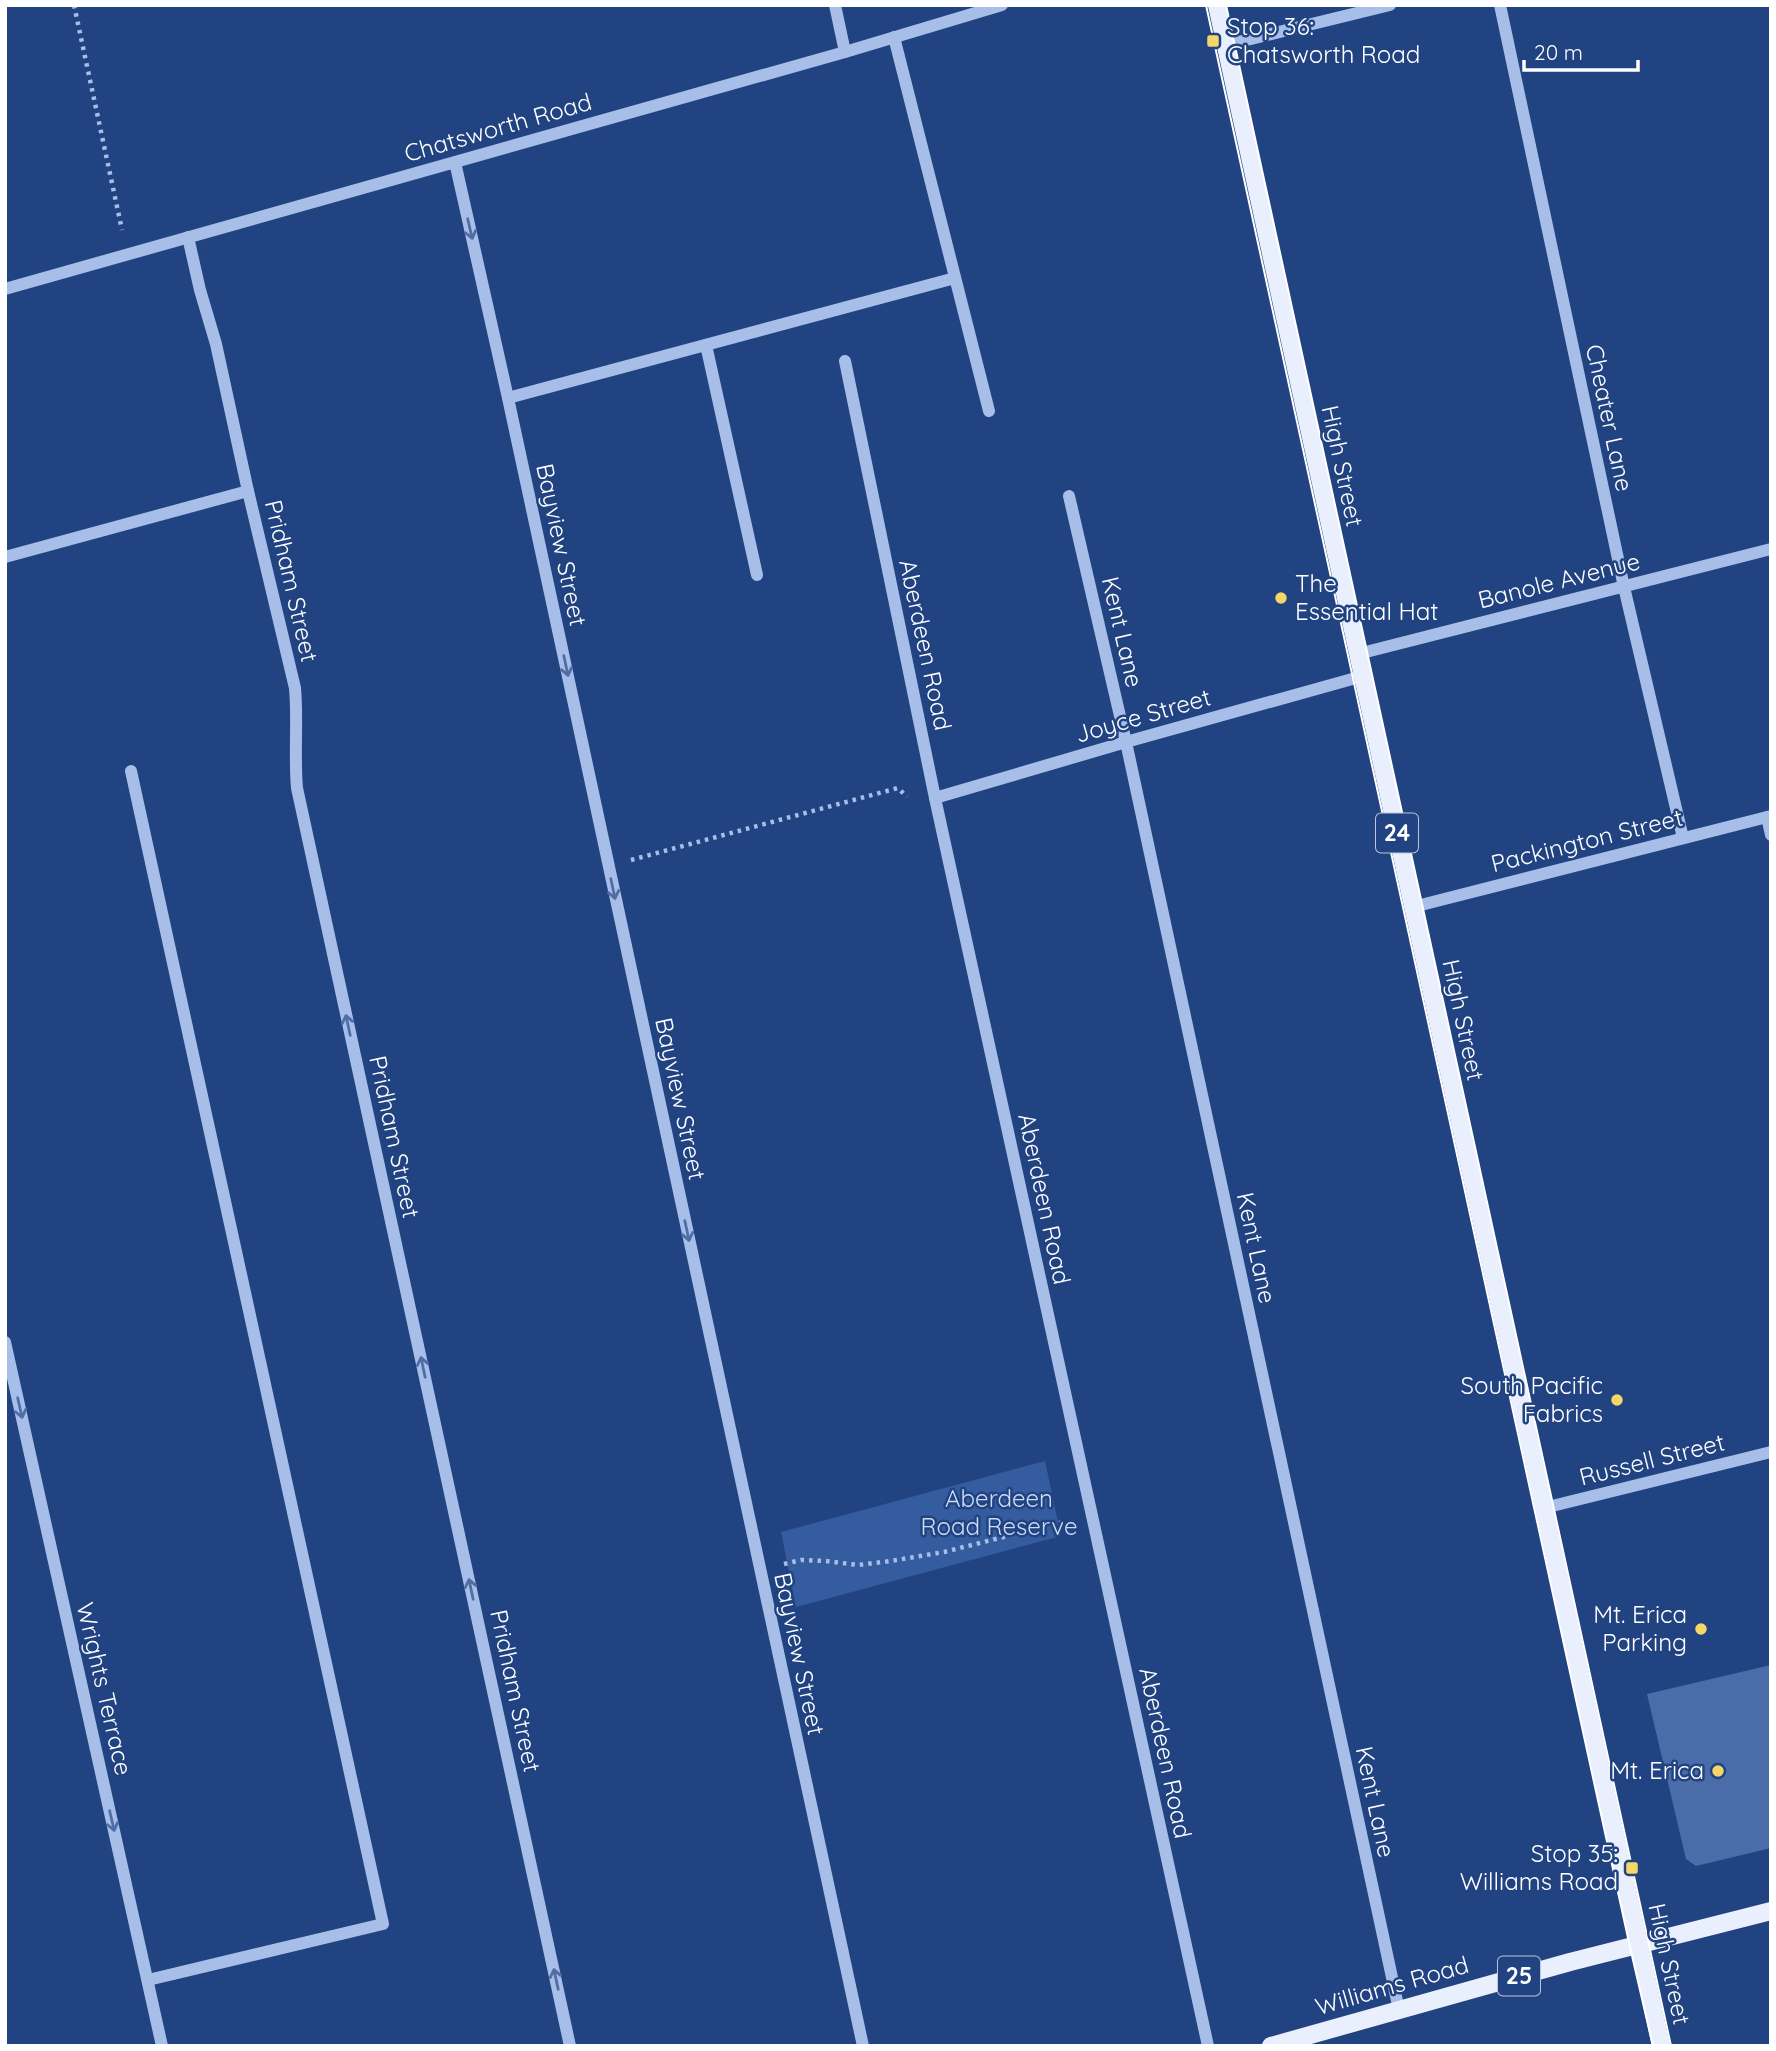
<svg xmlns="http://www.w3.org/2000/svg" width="1776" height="2051" font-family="Quicksand,sans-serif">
  <rect width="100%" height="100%" fill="#214381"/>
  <polygon fill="#355c9f" points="1045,1461 1061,1536 796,1607 781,1532"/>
  <polygon fill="#4a6daa" points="1771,1665 1771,1848 1696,1866 1686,1859 1647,1694"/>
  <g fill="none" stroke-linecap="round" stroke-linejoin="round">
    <g stroke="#a7bfe8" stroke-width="4.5" stroke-dasharray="3.5 5" stroke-linecap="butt">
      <polyline points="74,5 122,230"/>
      <polyline points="631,860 898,788 907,797"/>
      <polyline points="784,1564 801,1560 826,1561 858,1565 891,1561 944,1552 1067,1521"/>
    </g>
    <g stroke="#a7bfe8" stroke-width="12">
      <polyline points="835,5 845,52"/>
      <polyline points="1500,5 1624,587 1683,838"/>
      <polyline points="894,37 989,411"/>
      <polyline points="1226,45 1390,5"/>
      <polyline points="455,162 508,398 863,2046"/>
      <path d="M188,237L200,290L216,344L248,491L295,688C298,722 294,755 297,788L570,2046"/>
      <polyline points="5,289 845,52 1002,5"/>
      <polyline points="706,345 757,575"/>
      <polyline points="845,361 935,798 1208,2046"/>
      <polyline points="508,398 955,278"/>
      <polyline points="1069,496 1126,742 1399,2010"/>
      <polyline points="5,557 248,491"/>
      <polyline points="1358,654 1771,549"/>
      <polyline points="131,771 383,1924 148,1980"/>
      <polyline points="935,798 1126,742 1363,676"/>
      <polyline points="1767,817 1771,835"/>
      <polyline points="1413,907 1771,816"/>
      <polyline points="5,1342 162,2046"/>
      <polyline points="1544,1508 1771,1452"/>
    </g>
    <g stroke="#e9effd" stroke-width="18">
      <polyline points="1217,5 1661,2046"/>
      <polyline points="1271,2046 1570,1962 1771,1911"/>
    </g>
    <g stroke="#fff" stroke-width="2">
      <polyline points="1206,5 1630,1947 1653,2046"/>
      <polyline points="1226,5 1671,2046"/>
    </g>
  </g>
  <defs><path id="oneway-shaft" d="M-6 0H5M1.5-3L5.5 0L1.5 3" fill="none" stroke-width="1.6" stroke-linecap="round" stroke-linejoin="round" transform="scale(1.75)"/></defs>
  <g stroke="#506ea5">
    <use href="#oneway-shaft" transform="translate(470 229) rotate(77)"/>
    <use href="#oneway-shaft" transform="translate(566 666) rotate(78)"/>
    <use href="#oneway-shaft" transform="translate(613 889) rotate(78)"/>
    <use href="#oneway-shaft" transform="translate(348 1025) rotate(-102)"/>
    <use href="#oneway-shaft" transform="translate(687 1231) rotate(78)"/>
    <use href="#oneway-shaft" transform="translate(423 1367) rotate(-102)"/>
    <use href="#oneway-shaft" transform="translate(20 1408) rotate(77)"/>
    <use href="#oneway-shaft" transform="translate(471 1589) rotate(-102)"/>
    <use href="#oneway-shaft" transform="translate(112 1821) rotate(77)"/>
    <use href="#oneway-shaft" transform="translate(556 1979) rotate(-102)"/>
  </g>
  <g fill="#f4d768" stroke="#214381" stroke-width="2.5">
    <rect x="1206" y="34" width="14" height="14" rx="3.5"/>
    <circle cx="1281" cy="598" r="7"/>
    <circle cx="1617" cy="1400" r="7"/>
    <circle cx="1701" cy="1629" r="7"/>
    <circle cx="1718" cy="1771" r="7"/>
    <rect x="1625" y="1861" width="14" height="14" rx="3.5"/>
  </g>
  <g text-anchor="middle" stroke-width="5" stroke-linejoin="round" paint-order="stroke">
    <g fill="#214381" stroke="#bcc7d9" stroke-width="2">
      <rect x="1376" y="813.5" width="42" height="39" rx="5"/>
      <rect x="1498" y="1956.5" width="42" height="39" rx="5"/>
    </g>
    <g font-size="23" font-weight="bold" fill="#fff">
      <text x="1397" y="841">24</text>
      <text x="1519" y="1984">25</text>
    </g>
    <g font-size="24" fill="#fff" stroke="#214381" text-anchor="end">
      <text x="1227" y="35" text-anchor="start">Stop 36:<tspan x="1227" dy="28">Chatsworth Road</tspan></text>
      <text x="1295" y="592" text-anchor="start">The<tspan x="1295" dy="28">Essential Hat</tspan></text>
      <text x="1603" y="1394">South Pacific<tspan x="1603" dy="28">Fabrics</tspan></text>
      <text x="1687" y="1623">Mt. Erica<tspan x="1687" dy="28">Parking</tspan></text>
      <text x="1704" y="1779">Mt. Erica</text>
      <text x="1618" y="1862">Stop 35:<tspan x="1618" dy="28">Williams Road</tspan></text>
    </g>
    <g font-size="24" fill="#fff" stroke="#214381">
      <text transform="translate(498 128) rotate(-16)" y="8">Chatsworth Road</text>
      <text transform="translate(1609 418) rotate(78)" y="8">Cheater Lane</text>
      <text transform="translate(1342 466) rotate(78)" y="8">High Street</text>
      <text transform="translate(561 545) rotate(78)" y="8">Bayview Street</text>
      <text transform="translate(291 581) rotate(77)" y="8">Pridham Street</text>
      <text transform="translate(1559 581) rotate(-14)" y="8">Banole Avenue</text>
      <text transform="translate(1122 632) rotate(77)" y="8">Kent Lane</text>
      <text transform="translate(925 645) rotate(78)" y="8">Aberdeen Road</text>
      <text transform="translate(1143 716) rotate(-16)" y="8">Joyce Street</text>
      <text transform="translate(1587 841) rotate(-14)" y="8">Packington Street</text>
      <text transform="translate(1463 1020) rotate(78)" y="8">High Street</text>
      <text transform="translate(680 1099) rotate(78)" y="8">Bayview Street</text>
      <text transform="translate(394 1137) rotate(78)" y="8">Pridham Street</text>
      <text transform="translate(1044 1199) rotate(78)" y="8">Aberdeen Road</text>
      <text transform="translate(1256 1248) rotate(78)" y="8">Kent Lane</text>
      <text transform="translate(1652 1460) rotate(-14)" y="8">Russell Street</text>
      <text transform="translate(799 1654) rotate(78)" y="8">Bayview Street</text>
      <text transform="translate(104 1689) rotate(77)" y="8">Wrights Terrace</text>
      <text transform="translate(515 1691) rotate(78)" y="8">Pridham Street</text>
      <text transform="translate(1165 1753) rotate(78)" y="8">Aberdeen Road</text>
      <text transform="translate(1375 1802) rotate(78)" y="8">Kent Lane</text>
      <text transform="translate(1669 1964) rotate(78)" y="8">High Street</text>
      <text transform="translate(1392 1986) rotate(-16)" y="8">Williams Road</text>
    </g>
    <g font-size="24" fill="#cbdbf6" stroke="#214381">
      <text x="999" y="1507">Aberdeen<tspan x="999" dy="28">Road Reserve</tspan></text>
    </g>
  </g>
  <rect width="1776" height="2051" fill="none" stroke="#ffffff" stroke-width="14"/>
  <path d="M1524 60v10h114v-10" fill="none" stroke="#ffffff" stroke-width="3.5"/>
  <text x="1534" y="60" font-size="21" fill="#ffffff" stroke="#214381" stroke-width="5" paint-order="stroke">20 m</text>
</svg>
